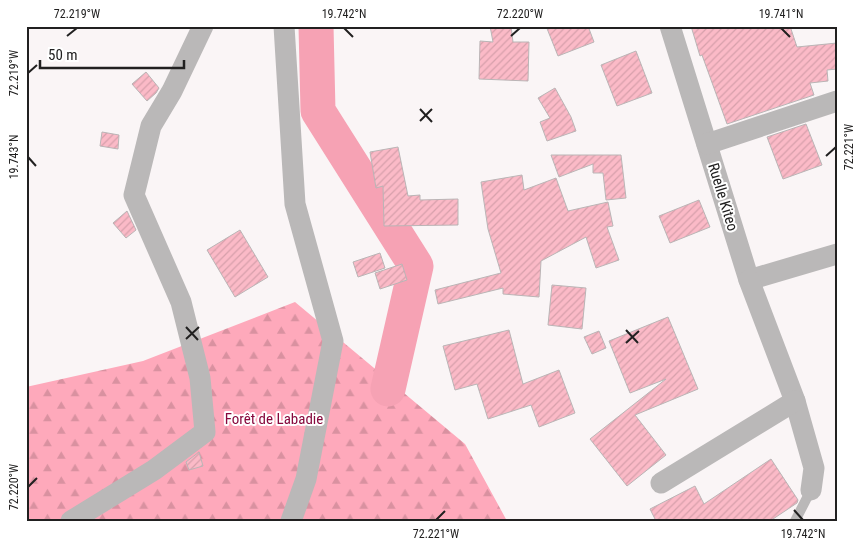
<svg xmlns="http://www.w3.org/2000/svg" width="863" height="547" font-family="'Roboto Condensed',sans-serif">
  <defs>
    <pattern id="forest-firs" width="22" height="20" patternUnits="userSpaceOnUse" patternTransform="scale(1.25)"><rect width="22" height="20" fill="#fea9bb"/><path d="M5 1l3.5 6h-7zM16 11l3.5 6h-7z" fill="#d991a0"/></pattern>
    <pattern id="building-hatch" width="6" height="6" patternUnits="userSpaceOnUse" patternTransform="scale(1.25)"><rect width="6" height="6" fill="#fbbac7"/><path d="M-1 1l2-2M0 6l6-6M5 7l2-2" fill="none" stroke="#d7a0ab"/></pattern>
  </defs>
  <rect width="100%" height="100%" fill="#faf5f6"/>
  <polygon fill="url(#forest-firs)" points="295,302 465,444 507,521 26,521 26,387 143,361"/>
  <g fill="none" stroke-linecap="round" stroke-linejoin="round">
    <polyline stroke="#f6a2b4" stroke-width="35" points="316,26 318,111 416,266 388,389"/>
  </g>
  <g fill="url(#building-hatch)" stroke="#bab5b6">
    <polygon points="490,26 511,26 513,42 529,42 528,81 479,79 480,41 493,42"/>
    <polygon points="546,26 588,26 594,42 558,56"/>
    <polygon points="691,26 790,26 797,47 837,43 837,69 827,70 828,81 810,83 814,95 727,124 702,55 700,56"/>
    <polygon points="636,51 652,93 617,106 601,65"/>
    <polygon points="146,72 159,88 156,93 147,101 132,84"/>
    <polygon points="555,88 571,117 576,131 547,141 540,122 550,118 538,98"/>
    <polygon points="806,124 822,165 783,179 767,137"/>
    <polygon points="102,132 119,135 118,149 100,146"/>
    <polygon points="398,147 408,196 420,195 420,200 458,199 458,225 384,226 383,186 376,188 370,152"/>
    <polygon points="551,155 621,155 626,198 606,200 603,173 593,173 593,164 559,177"/>
    <polygon points="522,175 524,190 556,178 568,211 608,202 613,226 607,227 619,260 596,268 586,237 541,261 539,297 503,294 503,288 438,304 435,290 501,273 488,229 481,182"/>
    <polygon points="699,200 710,227 670,243 659,216"/>
    <polygon points="127,211 136,230 126,238 113,223"/>
    <polygon points="240,230 268,277 235,297 207,250"/>
    <polygon points="380,253 385,268 358,277 353,262"/>
    <polygon points="402,264 407,280 380,289 375,273"/>
    <polygon points="552,285 586,288 582,329 548,325"/>
    <polygon points="668,317 698,389 635,415 666,455 627,486 590,439 666,379 630,393 609,341"/>
    <polygon points="509,330 523,384 559,370 575,413 539,427 531,405 488,419 477,384 455,390 443,346"/>
    <polygon points="599,331 606,348 592,354 584,337"/>
    <polygon points="199,452 203,466 189,470 186,462"/>
    <polygon points="771,459 798,500 797,503 770,521 656,521 650,509 695,486 704,504"/>
  </g>
  <g fill="none" stroke-linecap="round" stroke-linejoin="round">
    <polyline stroke="#bab8b8" stroke-width="10" points="795,521 811,490"/>
    <g stroke="#bab8b8" stroke-width="21">
      <polyline points="284,26 295,204 333,341 306,479 291,521"/>
      <polyline points="670,26 749,280 837,254"/>
      <polyline points="707,144 837,101"/>
      <polyline points="749,280 795,401 814,468 811,490"/>
      <polyline points="661,483 795,401"/>
      <polyline points="71,521 154,470 205,432 200,378 181,302 134,195 151,126 172,91 203,26"/>
    </g>
  </g>
  <path fill="none" stroke="#212020" stroke-width="2" d="M344,28L353,37M781,28L790,37M67,36L77,28M511,36L520,28M28,73L37,65M420,109L432,122M420,121L432,109M826,156L836,147M28,157L36,166M186,327L198,340M626,330L638,343M186,339L199,327M626,343L639,331M28,487L37,478M794,510L803,520M436,520L445,511"/>
  <g text-anchor="middle" stroke-width="4" stroke-linejoin="round" paint-order="stroke">
    <g font-size="15" fill="#212020" stroke="#fff">
      <text transform="translate(723 197) rotate(73)" y="5">Ruelle Kiteo</text>
    </g>
    <g font-size="15" fill="#87093d" stroke="#fff">
      <text x="274" y="424">Forêt de Labadie</text>
    </g>
  </g>
  <rect width="863" height="547" fill="none" stroke="#ffffff" stroke-width="55"/>
  <path d="M40 60v8h144v-8" fill="none" stroke="#212020" stroke-width="2.5"/>
  <text x="48" y="60" font-size="15" fill="#212020" stroke="#ffffff" stroke-width="4" paint-order="stroke">50 m</text>
  <rect x="28" y="28" width="808" height="492" fill="none" stroke="#212020" stroke-width="2"/>
  <g font-size="12" text-anchor="middle" fill="#212020">
    <text x="77" y="18">72.219°W</text>
    <text x="344" y="18">19.742°N</text>
    <text x="520" y="18">72.220°W</text>
    <text x="781" y="18">19.741°N</text>
    <text transform="translate(14 73) rotate(-90)" y="4">72.219°W</text>
    <text transform="translate(849 147) rotate(-90)" y="4">72.221°W</text>
    <text transform="translate(14 157) rotate(-90)" y="4">19.743°N</text>
    <text transform="translate(14 487) rotate(-90)" y="4">72.220°W</text>
    <text x="436" y="538">72.221°W</text>
    <text x="803" y="538">19.742°N</text>
  </g>
</svg>
